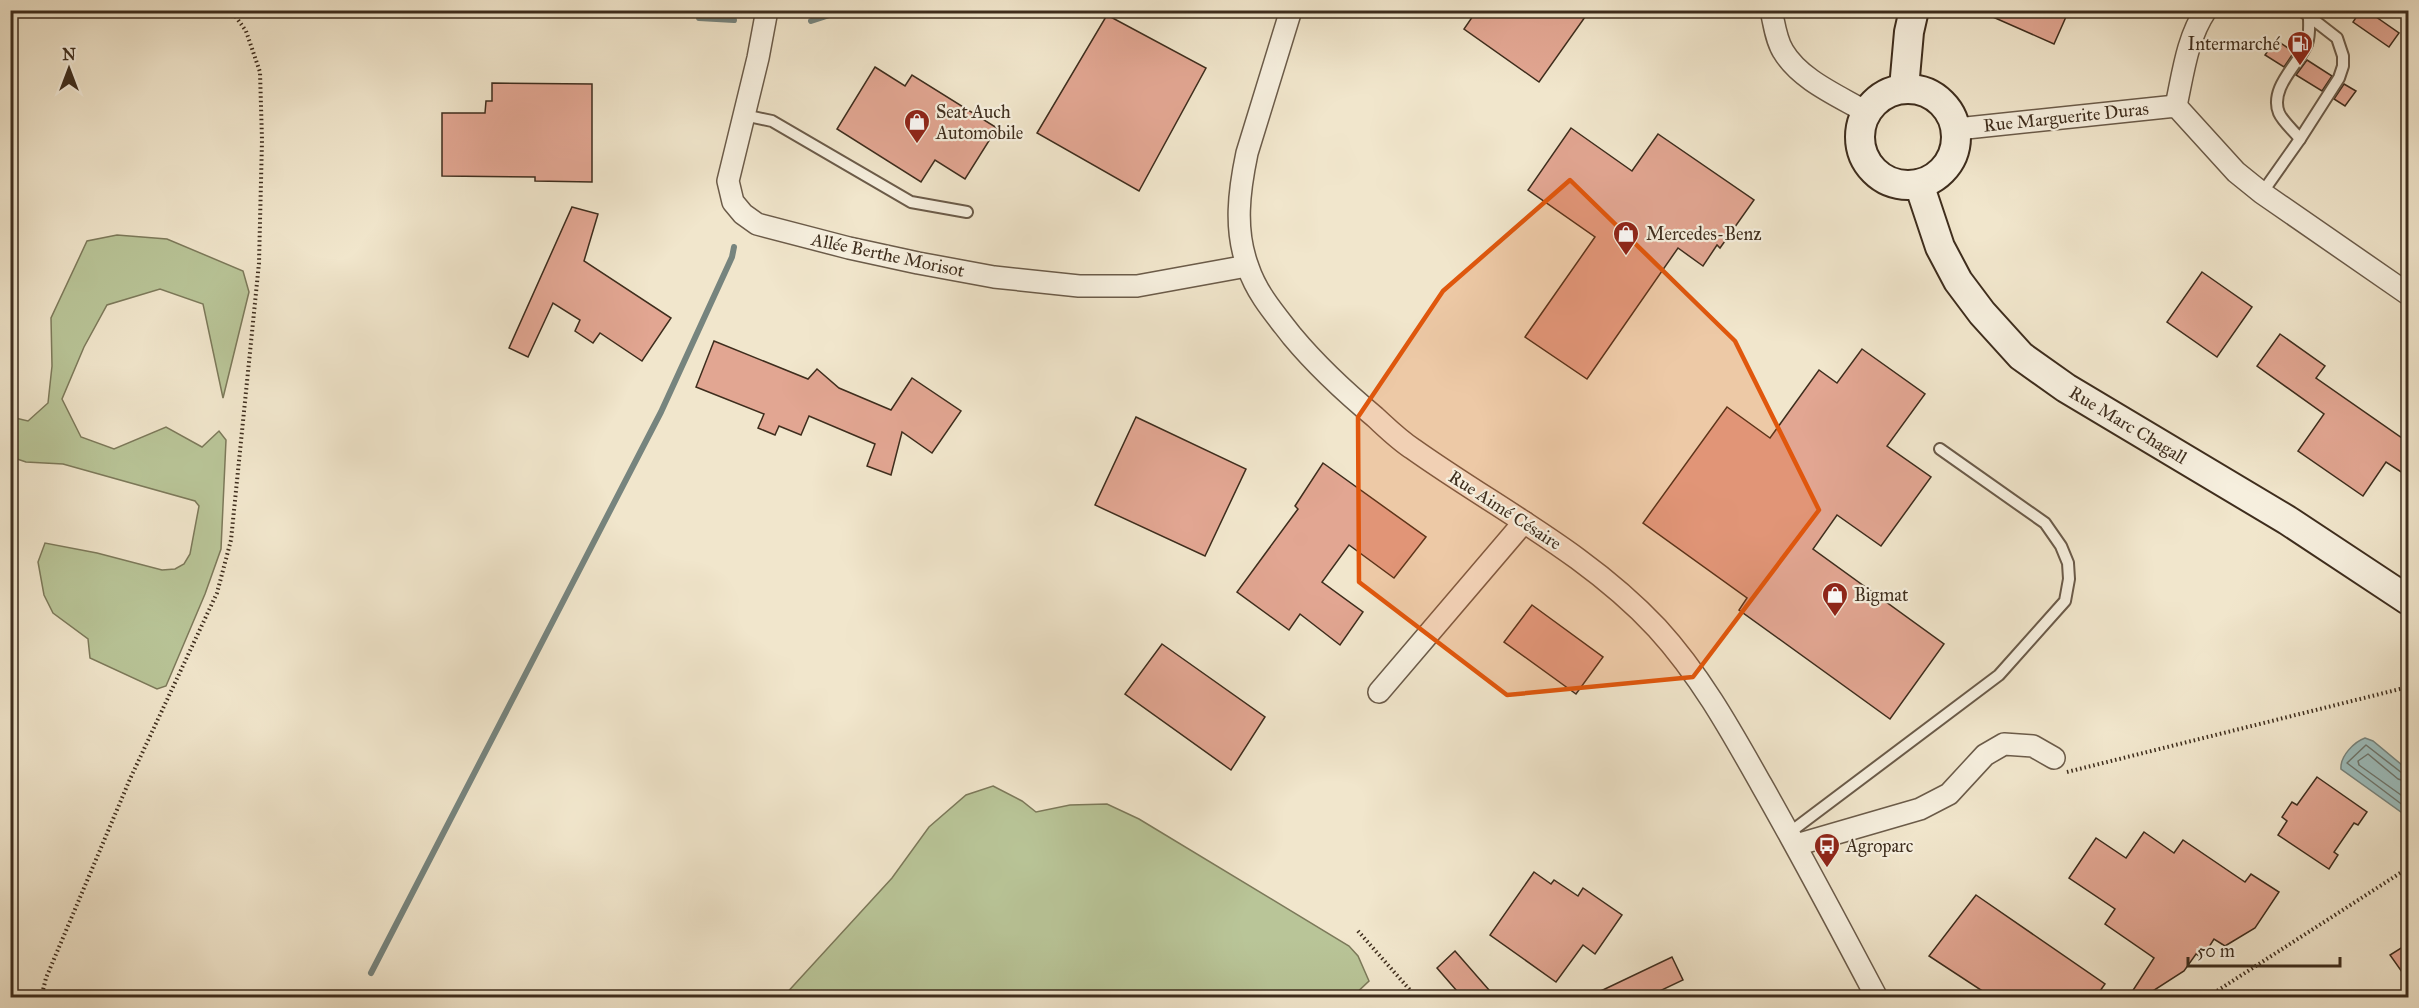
<svg xmlns="http://www.w3.org/2000/svg" width="2419" height="1008" font-family="'IM FELL Great Primer',serif">
  <rect width="100%" height="100%" fill="#f1e6cc"/>
  <filter id="stains"><feTurbulence type="fractalNoise" baseFrequency=".00333" numOctaves="4"/><feColorMatrix values="0 0 0 0 .2 0 0 0 0 .09 0 0 0 0 .02 0 0 0 .5 -.17"/></filter>
  <radialGradient id="worn" r=".72"><stop offset=".6" stop-color="#630" stop-opacity="0"/><stop offset="1" stop-color="#630" stop-opacity=".3"/></radialGradient>
  <g fill="#b9c598" stroke="#7c795a" stroke-width="1.5">
    <polygon points="117,235 167,239 243,271 249,292 223,398 203,304 160,289 107,305 84,347 62,399 81,437 114,449 166,427 202,447 219,431 226,440 221,549 205,594 166,686 157,689 90,658 88,639 53,613 44,595 38,562 45,543 97,553 162,570 175,569 184,564 190,554 199,506 195,501 63,464 26,462 11,457 11,417 28,421 48,403 52,366 51,318 87,241"/>
    <polygon points="993,786 1022,801 1036,812 1070,805 1107,804 1139,819 1349,946 1358,956 1369,981 1351,998 783,997 892,878 929,827 966,795"/>
  </g>
  <path fill="#9cbebe" stroke="#76847e" stroke-width="1.5" d="M2365,738L2373,741L2408,770V817L2341,769C2340,756 2354,742 2365,738Z"/>
  <g fill="none" stroke-linecap="round" stroke-linejoin="round">
    <g stroke="#6d766e" stroke-width="1.5">
      <polyline points="2408,775 2402,773 2366,745 2347,763 2408,809"/>
      <polyline points="2408,782 2398,779 2368,754 2358,761 2359,765 2408,800"/>
    </g>
    <g stroke="#76847e" stroke-width="6">
      <polyline points="699,18 734,20"/>
      <polyline points="811,21 845,10"/>
      <polyline points="371,973 661,412 732,257 734,247"/>
    </g>
  </g>
  <g fill="#e2a692" stroke="#3e2d1d" stroke-width="1.5">
    <polygon points="1477,10 1590,10 1539,82 1464,29"/>
    <polygon points="1977,10 2069,10 2054,44"/>
    <polygon points="2361,10 2366,10 2399,33 2389,47 2353,22"/>
    <polygon points="1107,15 1206,68 1139,191 1037,133"/>
    <polygon points="2276,40 2294,52 2284,67 2265,55"/>
    <polygon points="2307,60 2332,76 2322,91 2296,75"/>
    <polygon points="875,67 905,86 912,75 997,128 965,179 935,160 921,182 837,129"/>
    <polygon points="492,83 592,84 592,182 535,181 535,177 442,176 442,113 485,113 486,101 492,101"/>
    <polygon points="2344,84 2356,91 2345,106 2334,99"/>
    <polygon points="1571,128 1632,171 1658,134 1754,200 1720,248 1717,245 1703,266 1678,248 1587,379 1525,337 1595,237 1528,190"/>
    <polygon points="572,207 598,214 584,261 671,318 642,361 600,333 593,343 575,331 580,320 553,303 528,357 509,348"/>
    <polygon points="2202,272 2252,307 2217,357 2167,322"/>
    <polygon points="2280,334 2325,366 2316,378 2409,443 2409,477 2386,462 2363,496 2298,451 2324,414 2257,366"/>
    <polygon points="714,341 808,379 817,369 839,388 891,410 912,378 961,411 932,453 902,432 891,475 867,466 875,444 809,416 801,435 779,426 775,435 758,428 764,414 696,387"/>
    <polygon points="1862,349 1925,394 1887,446 1931,477 1881,546 1837,515 1813,549 1944,644 1890,719 1739,610 1747,598 1643,523 1727,407 1770,438 1819,370 1837,383"/>
    <polygon points="1136,417 1246,469 1205,556 1095,505"/>
    <polygon points="1323,463 1426,537 1394,578 1349,545 1322,582 1363,612 1340,645 1300,614 1289,630 1237,592 1298,509 1295,506"/>
    <polygon points="1532,605 1603,657 1576,694 1504,642"/>
    <polygon points="1162,644 1265,717 1231,770 1125,694"/>
    <polygon points="2317,777 2367,812 2358,825 2354,823 2334,852 2338,855 2329,869 2278,835 2287,821 2282,817 2292,802 2297,805"/>
    <polygon points="2144,832 2174,853 2183,840 2245,882 2251,874 2279,892 2255,928 2225,946 2214,939 2202,958 2196,954 2184,971 2142,998 2128,998 2154,958 2105,924 2115,909 2069,878 2096,838 2126,858"/>
    <polygon points="1534,872 1551,884 1554,880 1578,896 1583,888 1622,915 1595,954 1583,945 1556,982 1490,935"/>
    <polygon points="1976,895 2105,984 2095,998 1993,998 1929,956"/>
    <polygon points="2409,943 2409,982 2390,955"/>
    <polygon points="1455,951 1496,998 1463,998 1437,968"/>
    <polygon points="1672,957 1683,980 1645,998 1586,998"/>
  </g>
  <g fill="none" stroke-linecap="round" stroke-linejoin="round">
    <defs>
      <g id="lane">
        <polyline points="744,115 772,121 911,202 967,212"/>
        <path d="M2300,139C2294,131 2283,122 2279,113C2269,88 2298,65 2307,44C2310,35 2309,26 2309,16"/>
        <polyline points="2262,193 2300,139 2339,78 2343,66 2343,56 2337,38 2301,10"/>
        <polyline points="1789,833 1999,675 2065,601 2069,579 2068,563 2061,546 2045,523 1940,449"/>
      </g>
      <g id="street">
        <polyline points="767,10 758,58 728,181 733,202 743,214 757,224 849,248 918,263 994,277 1079,286 1137,286 1247,266"/>
        <path d="M1291,10L1247,153C1239,191 1234,230 1248,267C1257,294 1275,314 1292,336C1317,366 1345,392 1375,417C1387,428 1399,440 1413,449C1496,508 1587,553 1657,628C1700,675 1730,729 1761,784C1801,854 1839,926 1877,998"/>
        <path d="M1771,10C1774,23 1776,40 1783,51C1800,80 1839,96 1866,112"/>
        <path d="M2176,106C2183,74 2187,38 2206,10"/>
        <polyline points="1957,129 2176,106 2236,172 2262,193 2408,294"/>
        <polyline points="1379,692 1524,522"/>
        <polyline points="1796,845 1920,809 1949,794 1985,755 2004,744 2033,746 2054,758"/>
      </g>
      <g id="secondary">
        <polyline points="1904,88 1909,32 1914,10"/>
        <circle cx="1908" cy="137" r="48"/>
        <polyline points="1919,184 1940,247 1958,281 1982,313 2021,356 2066,388 2287,520 2408,600"/>
      </g>
    </defs>
    <use href="#lane" stroke="#6b5b49" stroke-width="14"/>
    <use href="#street" stroke="#6b5b49" stroke-width="24"/>
    <use href="#secondary" stroke="#3e2d1d" stroke-width="32"/>
    <g stroke="#3e2d1d" stroke-width="4" stroke-dasharray="1.5 3" stroke-linecap="butt">
      <polyline points="2067,772 2408,687"/>
      <polyline points="1358,931 1417,998"/>
      <polyline points="41,998 46,978 130,779 217,593 231,540 259,263 262,140 260,72 246,31 231,10"/>
      <polyline points="2206,998 2408,868"/>
    </g>
    <use href="#lane" stroke="#f6efde" stroke-width="10"/>
    <use href="#street" stroke="#f6efde" stroke-width="21"/>
    <use href="#secondary" stroke="#f6efde" stroke-width="28"/>
  </g>
  <path fill="#e0570d" fill-opacity="0.2" stroke="#e0570d" stroke-width="4.5" stroke-linejoin="round" d="M1570,180L1735,341L1819,510L1693,677L1507,695L1359,582L1358,417L1443,291Z"/>
  <defs>
    <symbol id="fuel-pin" viewBox="-11 -11 22 30"><path d="M0 17L-7.5 6A9.5 9.5 0 1 1 7.5 6Z" fill="#8f2418" stroke="#f6efde"/><path d="M-5.5-6h7V0h2V4h1.3V-2.5L3-4.5l.8-.8L6-3V5H2.5V1h-1V6h-7ZM-4.2-4.7v3.2H.2V-4.7Z" fill="#fff"/></symbol>
    <symbol id="shop-pin" viewBox="-11 -11 22 30"><path d="M0 17L-7.5 6A9.5 9.5 0 1 1 7.5 6Z" fill="#8f2418" stroke="#f6efde"/><path d="M-5-2.5h2.3a2.7 3.5 0 0 1 5.4 0H5L5.5 6h-11ZM-1.5-2.5h3a1.5 2.3 0 0 0-3 0Z" fill="#fff"/></symbol>
    <symbol id="bus-pin" viewBox="-11 -11 22 30"><path d="M0 17L-7.5 6A9.5 9.5 0 1 1 7.5 6Z" fill="#8f2418" stroke="#f6efde"/><path d="M-5-6H5V4H4V6H2V4H-2V6H-4V4H-5ZM-3.5-4V0h7V-4ZM-3.5 1.2v1.5H-2V1.2ZM2 1.2v1.5H3.5V1.2Z" fill="#fff"/></symbol>
  </defs>
  <g fill-rule="evenodd">
    <use href="#fuel-pin" x="2285" y="29" width="30" height="40"/>
    <use href="#shop-pin" x="902" y="107" width="30" height="40"/>
    <use href="#shop-pin" x="1611" y="219" width="30" height="40"/>
    <use href="#shop-pin" x="1820" y="580" width="30" height="40"/>
    <use href="#bus-pin" x="1812" y="831" width="30" height="40"/>
  </g>
  <g text-anchor="middle" stroke-width="4.5" stroke-linejoin="round" paint-order="stroke">
    <g font-size="18" fill="#3e2d1d" stroke="#f6efde" text-anchor="start">
      <text x="2280" y="50" text-anchor="end">Intermarché</text>
      <text x="936" y="118">Seat Auch<tspan x="936" dy="21">Automobile</tspan></text>
      <text x="1646" y="240">Mercedes-Benz</text>
      <text x="1854" y="601">Bigmat</text>
      <text x="1846" y="852">Agroparc</text>
    </g>
    <g font-size="18" fill="#3e2d1d" stroke="#f6efde">
      <text transform="translate(2066 117) rotate(-6)" y="6">Rue Marguerite Duras</text>
      <text transform="translate(888 255) rotate(12)" y="6">Allée Berthe Morisot</text>
      <text transform="translate(2128 425) rotate(31)" y="6">Rue Marc Chagall</text>
      <text transform="translate(1505 510) rotate(33)" y="6">Rue Aimé Césaire</text>
    </g>
  </g>
  <rect width="2419" height="1008" fill="none" stroke="#f1e6cc" stroke-width="36"/>
  <rect x="12" y="12" width="2395" height="984" fill="none" stroke="#3e2d1d" stroke-width="3"/>
  <rect x="18" y="18" width="2383" height="972" fill="none" stroke="#3e2d1d" stroke-width="1.5"/>
  <g transform="translate(69 69)" stroke="#f6efde" stroke-width="4.5" paint-order="stroke">
  <path d="M0-4.5L10 22L0 15L-10 22Z" fill="#3e2d1d"/>
  <text y="-9" font-size="16" font-weight="bold" text-anchor="middle" fill="#3e2d1d">N</text>
  </g>
  <path d="M2188 957v9h152v-9" fill="none" stroke="#3e2d1d" stroke-width="3"/>
  <text x="2197" y="957" font-size="18" fill="#3e2d1d" stroke="#f6efde" stroke-width="4.5" paint-order="stroke">50 m</text>
  <rect width="100%" height="100%" filter="url(#stains)"/>
  <rect width="100%" height="100%" fill="url(#worn)"/>
</svg>
